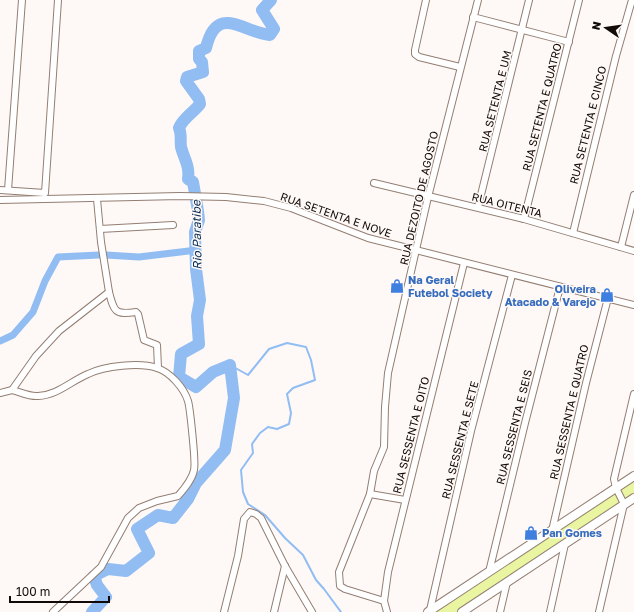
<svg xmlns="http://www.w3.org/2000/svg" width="634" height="612" font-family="'Golos Text',sans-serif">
  <rect width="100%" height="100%" fill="#fef9f7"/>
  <polygon fill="#e9f5a1" points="634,479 634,496 458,612 432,612"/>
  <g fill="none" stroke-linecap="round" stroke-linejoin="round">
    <polyline stroke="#91bdf3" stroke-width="2" points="230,365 248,375 269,349 287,343 306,347 311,360 315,380 293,388 287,394 291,413 289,424 277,429 268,427 260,433 252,444 253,453 241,470 243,492 248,504 265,515 285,538 303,555 316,580 324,589 341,612"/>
    <g stroke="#91bdf3" stroke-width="7">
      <polyline points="106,255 139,257 197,250"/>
      <polyline points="0,341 13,335 33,312 45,281 58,257 99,255"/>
    </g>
    <path stroke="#91bdf3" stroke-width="12" d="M92,612L106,597L97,585L94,576L108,569L126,571L149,553L137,529L158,515L173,518L188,499L196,483L225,450L234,398L230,365L213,372L196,387L179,377L181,354L199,344L197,316L200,300L196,269L195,232L199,220L198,211L193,182L188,179C190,166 184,159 181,147C180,141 182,135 179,128C183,118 193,113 200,104L199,99L186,81L187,77L203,72L202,62L199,59V51L206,48C217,2 244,33 270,35L274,29L262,10L271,0"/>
    <defs>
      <g id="minor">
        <polyline points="426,0 415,50 415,54 419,57 460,67"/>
        <polyline points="473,17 569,42"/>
        <polyline points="374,183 524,219 634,251"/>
        <polyline points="0,190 45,193 58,0"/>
        <polyline points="8,190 22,0"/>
        <polyline points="0,200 180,196 226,197 264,201 291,208 368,238 634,305"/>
        <polyline points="478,207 529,0"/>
        <polyline points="524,219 579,0"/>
        <polyline points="100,229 173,225"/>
        <polyline points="573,233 616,56 632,0"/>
        <polyline points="621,247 634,195"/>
        <path d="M109,292C114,312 115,315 136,312L138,314L144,340L157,345L158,368"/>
        <path d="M12,390C20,392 30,397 38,396C58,395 71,381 88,374C104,366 140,362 157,368C170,372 184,388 188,401C190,408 196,463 194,470C192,480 184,489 178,496L157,501L139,508L128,518L101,567L53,612"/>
        <polyline points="0,393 12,390 36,356 59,331 109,292 101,242 97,199"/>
        <polyline points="370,494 405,500"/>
        <polyline points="552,531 586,383 608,298"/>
        <polyline points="489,572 525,423 560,287"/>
        <polyline points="384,601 345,589 340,586 339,572 370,494 374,471 384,447 385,407 388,373 428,197 478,0"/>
        <polyline points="430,610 471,431 512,275"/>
        <polyline points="224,612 238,556 244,519 250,512 256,514 261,518 285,566 312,612"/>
        <polyline points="274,612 285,566"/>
        <polyline points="387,612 384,601 388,572 464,263"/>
        <polyline points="500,612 507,582"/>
        <polyline points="550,612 565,544"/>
        <polyline points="599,612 624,504 616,488 614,479 634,394"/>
      </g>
      <g id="major">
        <polyline points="428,612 634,476"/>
        <polyline points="462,612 634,498"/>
      </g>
    </defs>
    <use href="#minor" stroke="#937e72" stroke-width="8"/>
    <use href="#major" stroke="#937e72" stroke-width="10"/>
    <use href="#minor" stroke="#fff" stroke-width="6"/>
    <use href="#major" stroke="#fff" stroke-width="8"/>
  </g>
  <defs>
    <symbol id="shop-bare" viewBox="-9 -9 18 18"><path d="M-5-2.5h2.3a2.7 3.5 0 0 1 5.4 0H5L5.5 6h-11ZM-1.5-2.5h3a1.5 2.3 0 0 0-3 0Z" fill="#3f7fe0" stroke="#fef9f7" stroke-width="2.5" paint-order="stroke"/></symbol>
  </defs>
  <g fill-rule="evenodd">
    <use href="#shop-bare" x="387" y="276" width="20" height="20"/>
    <use href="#shop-bare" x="597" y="285" width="20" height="20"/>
    <use href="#shop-bare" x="521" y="523" width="20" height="20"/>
  </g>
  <g text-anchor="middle" stroke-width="3" stroke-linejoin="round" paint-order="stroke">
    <g font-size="11" fill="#120a06" stroke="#fef9f7">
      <text transform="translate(495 101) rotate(-76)" y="4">RUA SETENTA E UM</text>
      <text transform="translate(542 107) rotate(-76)" y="4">RUA SETENTA E QUATRO</text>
      <text transform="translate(588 125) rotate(-76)" y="4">RUA SETENTA E CINCO</text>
      <text transform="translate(419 198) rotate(-77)" y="4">RUA DEZOITO DE AGOSTO</text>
      <text transform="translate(507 205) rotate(14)" y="4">RUA OITENTA</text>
      <text transform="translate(336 215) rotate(19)" y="4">RUA SETENTA E NOVE</text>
      <text transform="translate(569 412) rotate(-77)" y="4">RUA SESSENTA E QUATRO</text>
      <text transform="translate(514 427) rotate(-76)" y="4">RUA SESSENTA E SEIS</text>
      <text transform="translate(411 435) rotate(-76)" y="4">RUA SESSENTA E OITO</text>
      <text transform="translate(460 440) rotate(-76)" y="4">RUA SESSENTA E SETE</text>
    </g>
    <g font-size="11" font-weight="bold" fill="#366cbe" stroke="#fef9f7" text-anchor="start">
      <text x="408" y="284">Na Geral<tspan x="408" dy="13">Futebol Society</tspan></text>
      <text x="596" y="293" text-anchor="end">Oliveira<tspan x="596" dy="13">Atacado &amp; Varejo</tspan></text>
      <text x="542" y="537">Pan Gomes</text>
    </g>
    <g font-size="12" font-style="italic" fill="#072e57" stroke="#fef9f7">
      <text transform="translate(197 235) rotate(-91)" y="4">Rio Paratibe</text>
    </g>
  </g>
  <g transform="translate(606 28) rotate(283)" stroke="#fef9f7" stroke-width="3" paint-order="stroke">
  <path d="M0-3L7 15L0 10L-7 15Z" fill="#120a06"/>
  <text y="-6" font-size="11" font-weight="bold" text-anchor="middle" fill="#120a06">N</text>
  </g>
  <path d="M10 596v6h99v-6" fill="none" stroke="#120a06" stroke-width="2"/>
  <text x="16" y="596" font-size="12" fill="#120a06" stroke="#fef9f7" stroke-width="3" paint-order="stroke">100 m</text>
</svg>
